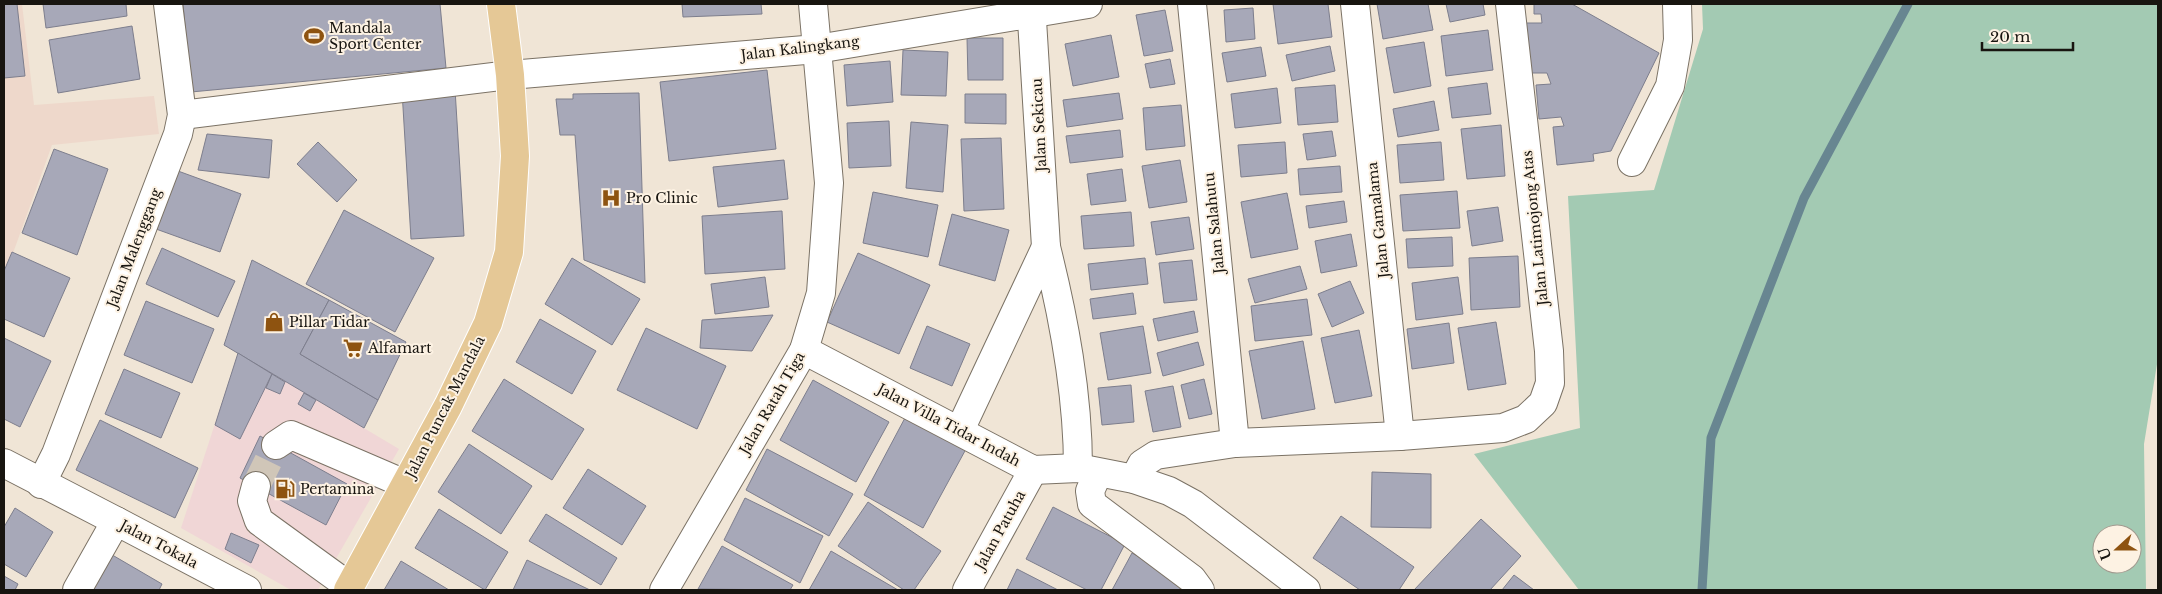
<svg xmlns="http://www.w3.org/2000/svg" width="2162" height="594" font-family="'Libre Baskerville',serif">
  <rect width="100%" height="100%" fill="#f0e5d6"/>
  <polygon fill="#f0d6d6" points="238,353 399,449 318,590 291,590 181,528"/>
  <polygon fill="#eed8cb" points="4,4 22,4 34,105 154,96 159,134 52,145 4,278"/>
  <path fill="#a3cab3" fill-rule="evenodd" d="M1702,4H2158V358L2144,444L2146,590H1579L1474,454L1580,428L1568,196L1654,190L1703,29ZM2102,534H2132V564H2102Z"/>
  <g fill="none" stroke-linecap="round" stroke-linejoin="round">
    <polyline stroke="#688691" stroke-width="9" points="1702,590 1711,438 1804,198 1908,4"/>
  </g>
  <g fill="#a7a8b8" stroke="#7d7e8d">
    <polygon points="4,4 17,4 25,76 4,78"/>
    <polygon points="43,4 126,4 127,16 46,28"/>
    <polygon points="183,4 440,4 446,68 191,92"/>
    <polygon points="682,4 761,4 762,14 683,17"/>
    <polygon points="1273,4 1328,4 1332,37 1278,44"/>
    <polygon points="1377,4 1428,4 1433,30 1383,39"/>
    <polygon points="1446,4 1483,4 1485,15 1450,22"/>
    <polygon points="1534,4 1572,4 1659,53 1611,151 1593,154 1594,161 1557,165 1553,127 1564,126 1561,117 1539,119 1536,85 1551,84 1547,73 1521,73 1521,23 1542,23 1541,14 1534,14"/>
    <polygon points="1253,8 1255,39 1226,42 1224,10"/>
    <polygon points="1165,10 1173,51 1144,56 1136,15"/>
    <polygon points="132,26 140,79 58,93 49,40"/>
    <polygon points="1488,30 1493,70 1446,76 1441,36"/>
    <polygon points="1111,35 1119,77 1073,86 1065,44"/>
    <polygon points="967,38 1003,38 1003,80 968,80"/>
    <polygon points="1424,42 1431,86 1394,93 1386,48"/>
    <polygon points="1330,46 1335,71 1292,81 1286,55"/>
    <polygon points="1261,47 1266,76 1227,82 1222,53"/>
    <polygon points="903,50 948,52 946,96 901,95"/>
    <polygon points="1170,59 1175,84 1150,88 1145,64"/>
    <polygon points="890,61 893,102 847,106 844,65"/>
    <polygon points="767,70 776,149 669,161 660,82"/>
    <polygon points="1487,83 1491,114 1452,118 1448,88"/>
    <polygon points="1335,85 1338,122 1298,125 1295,88"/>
    <polygon points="1277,88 1281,123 1235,128 1231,94"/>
    <polygon points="455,89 464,236 411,239 402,91"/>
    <polygon points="639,93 645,283 584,260 575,135 560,135 556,99 573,99 573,94"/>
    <polygon points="1119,93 1123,119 1067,127 1063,100"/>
    <polygon points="965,94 1006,94 1006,124 965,123"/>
    <polygon points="1434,101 1439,130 1398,137 1393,109"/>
    <polygon points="1181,105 1185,146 1146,150 1143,108"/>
    <polygon points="889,121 891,166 849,168 847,123"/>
    <polygon points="911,122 948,125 943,192 906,188"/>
    <polygon points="1501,125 1505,176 1467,179 1461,129"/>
    <polygon points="1120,130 1123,157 1070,163 1066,136"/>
    <polygon points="1332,131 1336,156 1307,160 1303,134"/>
    <polygon points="207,134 272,140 269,178 198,170"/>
    <polygon points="1001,138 1004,209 964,211 961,139"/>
    <polygon points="318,142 357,180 337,202 297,164"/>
    <polygon points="1285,142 1287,173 1241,177 1238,145"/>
    <polygon points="1441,142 1444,180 1400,183 1397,145"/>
    <polygon points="54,149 108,169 77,255 22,233"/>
    <polygon points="784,160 788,199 718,207 713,167"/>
    <polygon points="1180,160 1187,202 1149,208 1142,166"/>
    <polygon points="1340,166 1342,192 1300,195 1298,169"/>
    <polygon points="1122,169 1126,201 1091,205 1087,174"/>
    <polygon points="178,171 241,194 220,252 156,229"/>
    <polygon points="1457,191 1460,228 1403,231 1400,195"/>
    <polygon points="873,192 938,205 928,257 863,243"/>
    <polygon points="1287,193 1298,249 1251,258 1241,202"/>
    <polygon points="1344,201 1347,222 1309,228 1306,206"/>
    <polygon points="1498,207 1503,241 1472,246 1467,211"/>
    <polygon points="344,210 434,258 395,332 306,284"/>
    <polygon points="782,211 785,269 705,274 702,216"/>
    <polygon points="1131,212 1134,246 1084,249 1081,216"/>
    <polygon points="952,214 1009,230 995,281 939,265"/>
    <polygon points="1189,217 1194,249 1156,255 1151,222"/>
    <polygon points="1351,234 1357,266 1321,273 1315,241"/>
    <polygon points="1452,237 1453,266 1408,268 1406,239"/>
    <polygon points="162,248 235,281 218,317 146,284"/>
    <polygon points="12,252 70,278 44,337 4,319 4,271"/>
    <polygon points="858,253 930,285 899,354 827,322"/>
    <polygon points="1518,256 1520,307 1471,310 1469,258"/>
    <polygon points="572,258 640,299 612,345 545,304"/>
    <polygon points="1145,258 1148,284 1091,290 1088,264"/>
    <polygon points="252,260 329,300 300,354 378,400 364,428 224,345"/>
    <polygon points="1192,260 1197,300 1164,303 1159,263"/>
    <polygon points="1300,266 1307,289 1255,303 1248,279"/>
    <polygon points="765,277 769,307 715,314 711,284"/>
    <polygon points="1458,277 1463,314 1416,320 1412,283"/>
    <polygon points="1350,281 1364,313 1332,327 1318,294"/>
    <polygon points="1133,293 1136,314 1093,319 1090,299"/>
    <polygon points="1307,299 1312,335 1255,341 1251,306"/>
    <polygon points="329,300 406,342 378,400 300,354"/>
    <polygon points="146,301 214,329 192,383 124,355"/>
    <polygon points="1194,311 1198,332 1158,341 1153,319"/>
    <polygon points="773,315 752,351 700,348 702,320"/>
    <polygon points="540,319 596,351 572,394 516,362"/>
    <polygon points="1496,322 1506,384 1468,390 1458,328"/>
    <polygon points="1449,323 1454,363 1412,369 1407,329"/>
    <polygon points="927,326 970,344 952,386 910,368"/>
    <polygon points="1143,326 1151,373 1108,380 1100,333"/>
    <polygon points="646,328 726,366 697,429 617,390"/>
    <polygon points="1359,330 1372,396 1335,403 1321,338"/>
    <polygon points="4,338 51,361 20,427 4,419"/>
    <polygon points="1303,341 1315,409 1262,419 1249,351"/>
    <polygon points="1198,342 1204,365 1163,376 1157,353"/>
    <polygon points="238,353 272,374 240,439 215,425"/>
    <polygon points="124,369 180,393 161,438 105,414"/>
    <polygon points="272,374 285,382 280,394 266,388"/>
    <polygon points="504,379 584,429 552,480 472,431"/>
    <polygon points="1204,379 1212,414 1189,419 1181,385"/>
    <polygon points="813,380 889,422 856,482 780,440"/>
    <polygon points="1131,385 1134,422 1102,425 1098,388"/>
    <polygon points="1173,386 1181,427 1153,432 1145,391"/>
    <polygon points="304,393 316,400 310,411 298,404"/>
    <polygon points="906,416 966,449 923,528 864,495"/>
    <polygon points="100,420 198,468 175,518 76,470"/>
    <polygon points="260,436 347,484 326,525 240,478"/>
    <polygon points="469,444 532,486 501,534 438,492"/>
    <polygon points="767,449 853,494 829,536 746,490"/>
    <polygon points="588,469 646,506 622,545 563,508"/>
    <polygon points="1372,472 1431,474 1431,528 1371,527"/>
    <polygon points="745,498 823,536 800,583 724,540"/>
    <polygon points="868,502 941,551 914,590 904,590 838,546"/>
    <polygon points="1053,507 1125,544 1101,590 1087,590 1026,559"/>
    <polygon points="15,508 53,532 26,577 4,564 4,527"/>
    <polygon points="439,509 508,552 485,590 415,548"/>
    <polygon points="546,514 617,558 601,585 529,541"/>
    <polygon points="1341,516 1414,567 1399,590 1360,590 1313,558"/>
    <polygon points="1481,519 1521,556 1490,590 1414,590"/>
    <polygon points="231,533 259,545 251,563 225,549"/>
    <polygon points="722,546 793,585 790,590 698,589"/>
    <polygon points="102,549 162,584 159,590 78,590"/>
    <polygon points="831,551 898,590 809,590"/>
    <polygon points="1132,553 1184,582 1179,590 1112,590"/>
    <polygon points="527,560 590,590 513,590"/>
    <polygon points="401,561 449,590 384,590"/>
    <polygon points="1017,569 1058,590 1007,590"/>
    <polygon points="1514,575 1534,590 1502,590"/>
    <polygon points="4,576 18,584 15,590 4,590"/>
  </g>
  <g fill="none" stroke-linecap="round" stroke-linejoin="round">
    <polyline stroke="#d0c6b8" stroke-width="28" stroke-dasharray="28 14" stroke-linecap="butt" points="256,486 276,445"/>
    <defs>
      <g id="minor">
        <polyline points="1031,4 1046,247"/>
        <polyline points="1192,4 1235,443"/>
        <polyline points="1355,4 1400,436"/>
        <polyline points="182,115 510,75 817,49 1088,4"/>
        <polyline points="1632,162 1670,86 1678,40 1677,4"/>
        <polyline points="804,350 1033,470 1078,468 1134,479 1169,491 1193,504 1306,590"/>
        <path d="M960,430L1046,247C1064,319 1078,393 1078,468"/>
        <polyline points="276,445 291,435 405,484"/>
        <polyline points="4,463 116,521"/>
        <polyline points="1098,473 1090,491 1092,504 1192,579 1200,590"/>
        <polyline points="1134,479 1142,464 1156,455 1235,443 1400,436 1503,428 1526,419 1543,403 1550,383 1549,351 1510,4"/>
        <polyline points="41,484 56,454 178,134 182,115 168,4"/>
        <polyline points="256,486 252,501 259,521 350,587"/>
        <polyline points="77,590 116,521 247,590"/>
        <polyline points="664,590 804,350 821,293 829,183 813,4"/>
        <polyline points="967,590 1033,470"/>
      </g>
      <polyline id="major" points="348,590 448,406 488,323 509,252 515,156 510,75 501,4"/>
    </defs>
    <use href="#minor" stroke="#7b7265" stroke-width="30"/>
    <use href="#major" stroke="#fff" stroke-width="30"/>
    <use href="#minor" stroke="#fff" stroke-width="28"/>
    <use href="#major" stroke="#e5c896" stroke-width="28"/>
  </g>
  <defs>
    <symbol id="stadium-bare" viewBox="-9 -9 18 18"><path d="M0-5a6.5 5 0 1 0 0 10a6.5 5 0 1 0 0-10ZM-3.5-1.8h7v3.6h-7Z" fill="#8e5310" stroke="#fdf2e3" stroke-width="2.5" paint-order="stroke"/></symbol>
    <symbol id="hospital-bare" viewBox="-9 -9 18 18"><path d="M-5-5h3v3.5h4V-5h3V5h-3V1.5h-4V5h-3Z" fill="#8e5310" stroke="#fdf2e3" stroke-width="2.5" paint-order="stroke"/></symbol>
    <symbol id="shop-bare" viewBox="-9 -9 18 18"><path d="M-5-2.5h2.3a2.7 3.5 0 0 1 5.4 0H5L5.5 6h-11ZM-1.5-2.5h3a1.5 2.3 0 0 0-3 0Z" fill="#8e5310" stroke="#fdf2e3" stroke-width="2.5" paint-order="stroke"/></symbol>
    <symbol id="supermarket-bare" viewBox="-9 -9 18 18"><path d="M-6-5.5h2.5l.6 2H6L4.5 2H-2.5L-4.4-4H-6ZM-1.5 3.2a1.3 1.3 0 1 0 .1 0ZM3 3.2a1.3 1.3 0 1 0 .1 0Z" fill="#8e5310" stroke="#fdf2e3" stroke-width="2.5" paint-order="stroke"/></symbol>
    <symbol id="fuel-bare" viewBox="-9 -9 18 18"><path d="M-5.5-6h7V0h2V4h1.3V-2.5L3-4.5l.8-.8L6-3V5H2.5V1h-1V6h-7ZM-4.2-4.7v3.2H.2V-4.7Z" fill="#8e5310" stroke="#fdf2e3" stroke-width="2.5" paint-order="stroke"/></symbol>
  </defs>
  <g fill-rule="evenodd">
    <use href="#stadium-bare" x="300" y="22" width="28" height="28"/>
    <use href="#hospital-bare" x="597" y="184" width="28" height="28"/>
    <use href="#shop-bare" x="260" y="308" width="28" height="28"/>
    <use href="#supermarket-bare" x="339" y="334" width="28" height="28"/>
    <use href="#fuel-bare" x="271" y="475" width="28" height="28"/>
  </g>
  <g text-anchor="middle" stroke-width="4" stroke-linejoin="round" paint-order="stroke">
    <g font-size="14" fill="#181510" stroke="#fdf2e3" text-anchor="start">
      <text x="329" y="33">Mandala<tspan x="329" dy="16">Sport Center</tspan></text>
      <text x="626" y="203">Pro Clinic</text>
      <text x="289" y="327">Pillar Tidar</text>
      <text x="368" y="353">Alfamart</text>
      <text x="300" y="494">Pertamina</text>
    </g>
    <g font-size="14" fill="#181510" stroke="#fdf2e3">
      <text transform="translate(800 48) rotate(-7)" y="5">Jalan Kalingkang</text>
      <text transform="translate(1039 125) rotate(-93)" y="5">Jalan Sekicau</text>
      <text transform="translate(1378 220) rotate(-96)" y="5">Jalan Gamalama</text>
      <text transform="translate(1214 223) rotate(-96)" y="5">Jalan Salahutu</text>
      <text transform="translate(1535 228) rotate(-96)" y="5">Jalan Latimojong Atas</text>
      <text transform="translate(134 248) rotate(-69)" y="5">Jalan Malenggang</text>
      <text transform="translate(772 403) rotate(-60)" y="5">Jalan Ratah Tiga</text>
      <text transform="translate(445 407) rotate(-63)" y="5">Jalan Puncak Mandala</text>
      <text transform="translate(949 425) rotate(28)" y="5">Jalan Villa Tidar Indah</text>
      <text transform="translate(1000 530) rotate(-61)" y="5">Jalan Patuha</text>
      <text transform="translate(159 544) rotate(28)" y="5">Jalan Tokala</text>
    </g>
  </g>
  <rect width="2162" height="594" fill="none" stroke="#181510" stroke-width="10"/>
  <g transform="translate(2117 549) rotate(249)"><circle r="24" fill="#fdf2e3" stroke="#a19a8f"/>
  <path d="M0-4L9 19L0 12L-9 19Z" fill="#8e5310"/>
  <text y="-8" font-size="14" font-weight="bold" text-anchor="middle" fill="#181510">U</text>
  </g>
  <path d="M1982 42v8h91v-8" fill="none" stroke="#181510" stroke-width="2.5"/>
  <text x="1990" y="42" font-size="15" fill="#181510" stroke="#fdf2e3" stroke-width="4" paint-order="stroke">20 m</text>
</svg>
